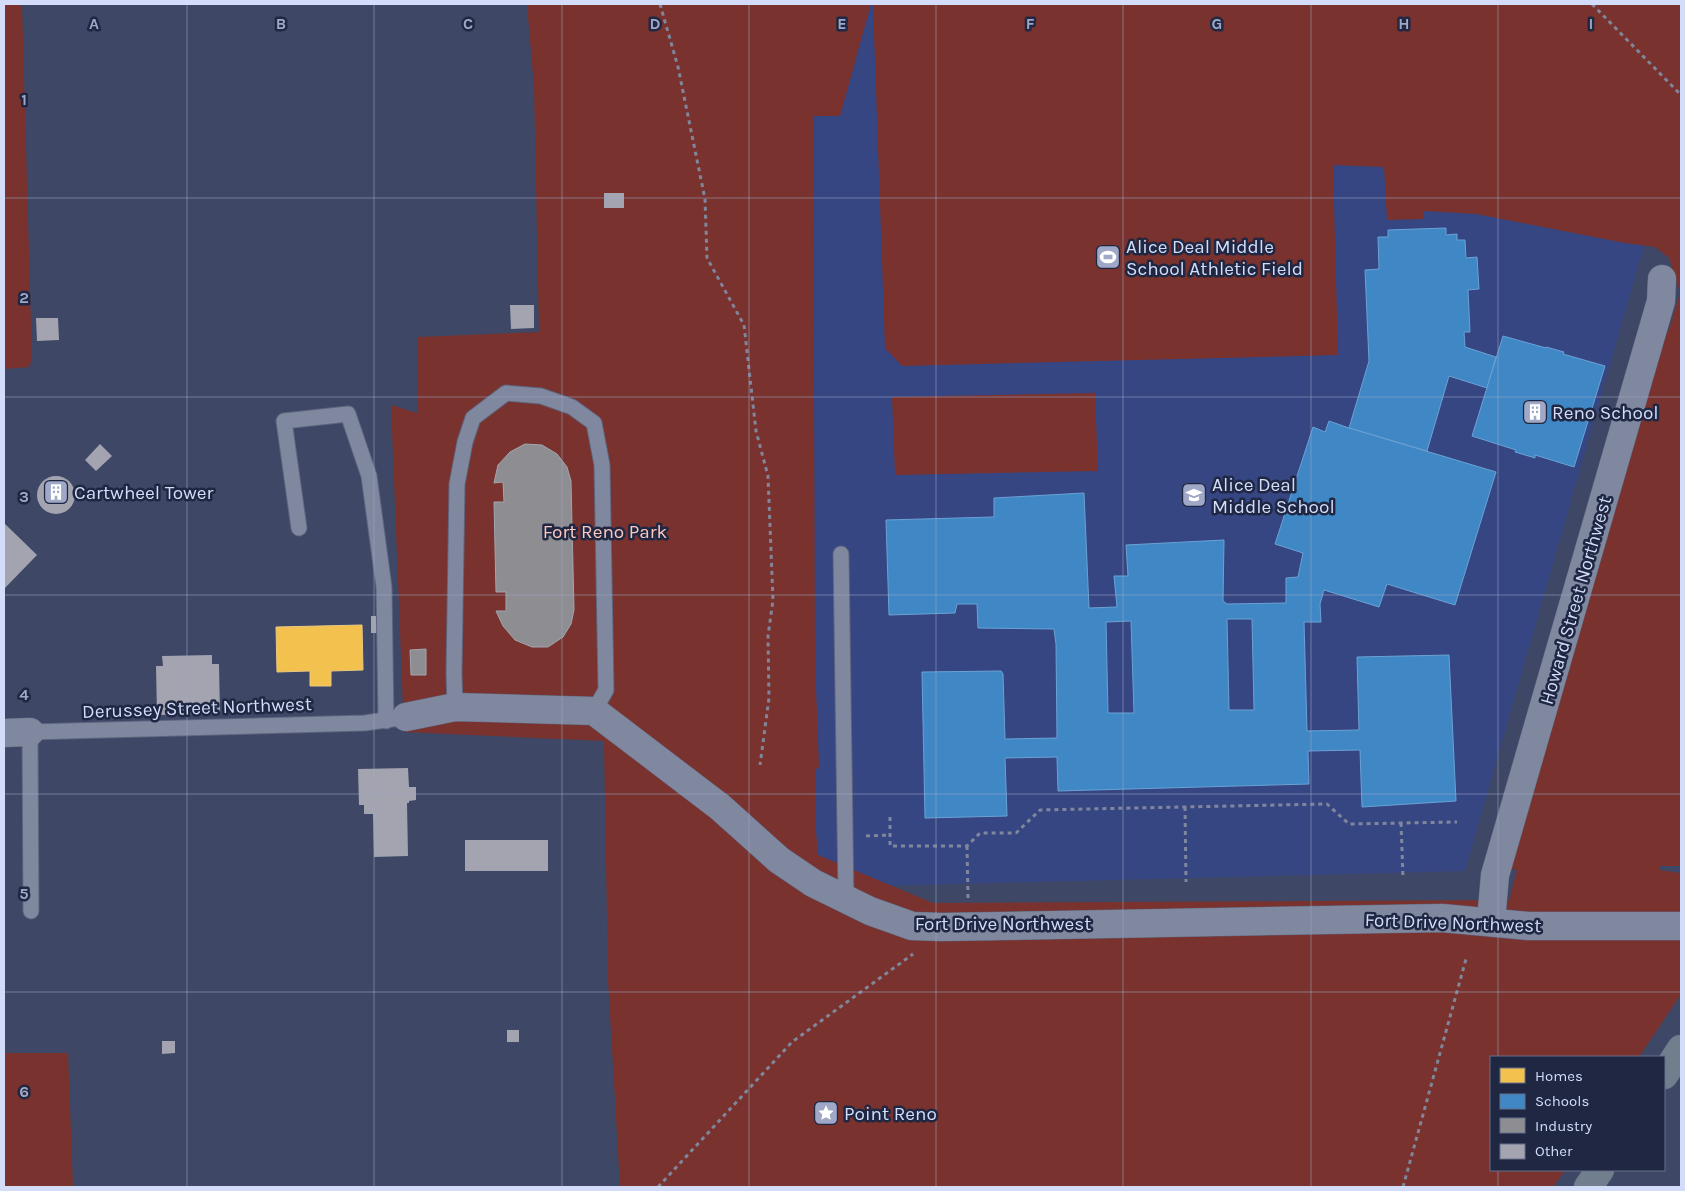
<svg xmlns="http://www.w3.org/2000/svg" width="1685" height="1191" font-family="Karla,sans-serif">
  <rect width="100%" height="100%" fill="#3f4766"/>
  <polygon fill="#364683" points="813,4 1376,4 1666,169 1465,871 874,886 818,855 815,821"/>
  <g fill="#79322d">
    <polygon points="4,4 22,4 32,363 30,363 30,367 4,369"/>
    <polygon points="525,4 871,4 840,116 813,116 815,661 819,768 815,769 815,821 818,855 933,903 1509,900 1517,870 1511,869 1667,330 1669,330 1680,293 1669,258 1655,247 1625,243 1476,214 1424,211 1424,219 1387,220 1384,167 1333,165 1338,355 902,366 885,348 873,4 1681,4 1681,866 1660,866 1659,870 1681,873 1681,994 1639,1057 1491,1057 1491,1170 1565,1170 1553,1187 620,1187 608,980 604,741 404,732 391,405 417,413 417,337 539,332 534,87 527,5"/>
    <polygon points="1095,393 1098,471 895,475 892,397"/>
    <polygon points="4,1053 68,1053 73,1187 4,1187"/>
  </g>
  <polygon fill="#f2c14e" stroke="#e9c981" points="362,625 363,670 331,671 331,686 310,686 310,671 277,672 276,627"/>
  <g fill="#3f88c5" stroke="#6ba2d5" fill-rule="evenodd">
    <polygon points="1446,228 1446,235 1457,234 1457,240 1465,240 1466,258 1477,257 1479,289 1468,290 1470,332 1464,332 1465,347 1496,357 1487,388 1449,376 1427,451 1349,428 1369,361 1365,270 1379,269 1378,237 1388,237 1388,230"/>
    <polygon points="1503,336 1546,348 1546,347 1564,352 1563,354 1605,366 1574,467 1535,455 1535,458 1515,452 1516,450 1472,436"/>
    <path d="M1329,421L1349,428L1496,472L1455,605L1387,584L1379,607L1324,590L1320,604L1321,622H1304L1307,731L1359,730L1357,657L1449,655L1456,801L1362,807L1360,750L1308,751L1309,784L1058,791L1057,757L1005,758L1007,816L925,818L922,672L1001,671L1003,674L1005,739L1057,738L1056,644L1054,629L978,628L977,604H957L955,613L889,615L886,520L994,517V498L1084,493L1089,608L1117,607L1114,576H1128L1126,545L1224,540L1223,601L1227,604L1286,603V578L1298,577L1303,553L1275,544L1313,427L1325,432ZM1227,619H1252L1254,710H1229ZM1131,621L1134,713H1108L1106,622Z"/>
  </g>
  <g fill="#8d8d92" stroke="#a2a5b1">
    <polygon points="525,444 542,445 557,454 567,467 571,481 574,610 571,624 563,637 548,647 532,647 515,640 503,626 496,611 506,611 506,592 496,592 494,502 504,502 503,482 494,483 498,465 510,452"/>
    <polygon points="426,649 426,675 411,675 410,650"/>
  </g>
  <g fill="#a3a4af">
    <rect x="604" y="193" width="20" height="15"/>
    <polygon points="510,305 534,305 534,328 511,329"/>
    <polygon points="36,318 58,318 59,340 37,341"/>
    <polygon points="100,444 112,456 96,471 85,460"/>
    <circle cx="56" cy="495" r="19"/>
    <polygon points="4,523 37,555 4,589"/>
    <rect x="371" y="616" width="7" height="17"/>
    <polygon points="212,655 212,664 219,664 220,714 157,715 156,666 163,666 162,656"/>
    <polygon points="408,768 409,787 416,787 416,800 409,801 409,803 407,803 408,856 374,857 373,814 364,814 364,805 359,805 358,769"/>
    <rect x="465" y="840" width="83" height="31"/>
    <rect x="507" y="1030" width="12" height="12"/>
    <polygon points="162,1041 175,1041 175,1053 162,1054"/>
  </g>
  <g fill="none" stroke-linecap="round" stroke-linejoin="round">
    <defs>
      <g id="lane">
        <polyline points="299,528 284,421 348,414 369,476 384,587 386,721"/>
        <polyline points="841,554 846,899"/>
        <polyline points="455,707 454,673 457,484 465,442 473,418 506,393 541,396 572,407 594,423 602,465 606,690 594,711"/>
        <polyline points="31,911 30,732 365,723 406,717"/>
      </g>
      <g id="street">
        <polyline points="406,717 455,707 594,711 720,807 779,860 813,883 870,911 912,926 942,927 1442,918 1528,926 1681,926"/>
        <polyline points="4,733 30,732"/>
        <polyline points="1491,921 1495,875 1661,301 1662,279"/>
      </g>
      <g id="primary">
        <polyline points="1664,1075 1681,1049"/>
        <polyline points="1588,1187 1600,1170"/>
      </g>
    </defs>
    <use href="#lane" stroke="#5e647e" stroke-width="17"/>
    <use href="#street" stroke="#5e647e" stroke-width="29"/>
    <use href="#primary" stroke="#5e647e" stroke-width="29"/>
    <g stroke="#80869c" stroke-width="3" stroke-dasharray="4 4" stroke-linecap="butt">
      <polyline points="660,4 678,67 705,199 707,258 744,325 756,431 768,476 773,600 768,636 769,698 760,765"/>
      <polyline points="1592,4 1681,95"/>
      <polyline points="1185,807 1186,882"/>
      <polyline points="890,817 890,846 967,846 980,833 1016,833 1040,810 1327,804 1349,824 1457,822"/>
      <polyline points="1401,823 1403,877"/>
      <polyline points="866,836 890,835"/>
      <polyline points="967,846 968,898"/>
      <polyline points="658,1187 792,1042 913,954"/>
      <polyline points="1403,1187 1466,959"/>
    </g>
    <use href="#lane" stroke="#80889f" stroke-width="15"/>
    <use href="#street" stroke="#80889f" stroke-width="28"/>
    <use href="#primary" stroke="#717e8d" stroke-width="28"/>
  </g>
  <path fill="none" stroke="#9fa8c6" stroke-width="1" stroke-opacity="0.55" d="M187,4V1187M374,4V1187M562,4V1187M749,4V1187M936,4V1187M1123,4V1187M1311,4V1187M1498,4V1057M4,198H1681M4,397H1681M4,595H1681M4,794H1681M4,992H1681M1498,1170V1187"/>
  <defs>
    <symbol id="stadium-square" viewBox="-11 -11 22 22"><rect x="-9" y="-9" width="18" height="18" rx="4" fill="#9fa8c6" stroke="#1f2742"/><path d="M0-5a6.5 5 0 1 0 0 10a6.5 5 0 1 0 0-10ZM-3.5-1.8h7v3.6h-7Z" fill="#fff"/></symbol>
    <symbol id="building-square" viewBox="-11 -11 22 22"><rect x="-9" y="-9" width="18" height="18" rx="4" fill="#9fa8c6" stroke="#1f2742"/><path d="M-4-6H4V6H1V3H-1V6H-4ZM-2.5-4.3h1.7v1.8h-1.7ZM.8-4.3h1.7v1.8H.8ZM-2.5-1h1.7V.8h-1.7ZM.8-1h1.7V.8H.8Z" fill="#fff"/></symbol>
    <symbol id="school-square" viewBox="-11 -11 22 22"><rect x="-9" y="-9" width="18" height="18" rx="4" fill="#9fa8c6" stroke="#1f2742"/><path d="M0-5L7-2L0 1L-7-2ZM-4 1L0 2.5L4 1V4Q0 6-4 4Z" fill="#fff"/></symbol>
    <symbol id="sight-square" viewBox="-11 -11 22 22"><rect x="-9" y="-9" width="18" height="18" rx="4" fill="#9fa8c6" stroke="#1f2742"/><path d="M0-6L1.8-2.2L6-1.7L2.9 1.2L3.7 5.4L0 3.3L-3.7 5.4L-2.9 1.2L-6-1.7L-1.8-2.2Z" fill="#fff"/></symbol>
  </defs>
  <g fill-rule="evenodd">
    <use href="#stadium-square" x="1094" y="243" width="28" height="28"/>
    <use href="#building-square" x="1521" y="398" width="28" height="28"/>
    <use href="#building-square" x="42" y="478" width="28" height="28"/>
    <use href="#school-square" x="1180" y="481" width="28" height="28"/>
    <use href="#sight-square" x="812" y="1099" width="28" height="28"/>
  </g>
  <g text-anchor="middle" stroke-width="5" stroke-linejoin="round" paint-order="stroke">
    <g font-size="19" fill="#d3ddf9" stroke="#1f2742" text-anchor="start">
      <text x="1126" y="253">Alice Deal Middle<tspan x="1126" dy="22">School Athletic Field</tspan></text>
      <text x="1552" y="419">Reno School</text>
      <text x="1212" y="491">Alice Deal<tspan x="1212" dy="22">Middle School</tspan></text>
      <text x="74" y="499">Cartwheel Tower</text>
      <text x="844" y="1120">Point Reno</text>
    </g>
    <g font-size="19" fill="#ffc8be" stroke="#1f2742">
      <text x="605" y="538">Fort Reno Park</text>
    </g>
    <g font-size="19" fill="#d3ddf9" stroke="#1f2742">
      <text transform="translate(1575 600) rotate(-74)" y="7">Howard Street Northwest</text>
      <text transform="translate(197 707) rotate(-2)" y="7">Derussey Street Northwest</text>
      <text transform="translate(1453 922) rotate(2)" y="7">Fort Drive Northwest</text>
      <text x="1003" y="930">Fort Drive Northwest</text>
    </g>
  </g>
  <g font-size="16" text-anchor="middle" font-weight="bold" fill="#9fa8c6" stroke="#1f2742" stroke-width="5" stroke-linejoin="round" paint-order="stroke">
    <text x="94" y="29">A</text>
    <text x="281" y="29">B</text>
    <text x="468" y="29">C</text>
    <text x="655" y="29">D</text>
    <text x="842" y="29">E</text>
    <text x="1030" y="29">F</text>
    <text x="1217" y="29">G</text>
    <text x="1404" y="29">H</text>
    <text x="1591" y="29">I</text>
    <text x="24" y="105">1</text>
    <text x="24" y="303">2</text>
    <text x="24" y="502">3</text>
    <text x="24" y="700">4</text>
    <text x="24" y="899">5</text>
    <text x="24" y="1097">6</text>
  </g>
  <rect width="1685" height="1191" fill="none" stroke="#d3ddf9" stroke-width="10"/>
  <rect x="1490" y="1056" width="175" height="115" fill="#1f2742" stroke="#67708b"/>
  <rect x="1500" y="1068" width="25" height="15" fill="#f2c14e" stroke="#67708b"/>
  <text x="1535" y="1081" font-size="15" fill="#d3ddf9">Homes</text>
  <rect x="1500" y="1094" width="25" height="15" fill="#3f88c5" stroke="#67708b"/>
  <text x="1535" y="1106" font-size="15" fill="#d3ddf9">Schools</text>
  <rect x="1500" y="1118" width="25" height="15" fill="#8d8d92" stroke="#67708b"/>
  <text x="1535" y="1131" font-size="15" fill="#d3ddf9">Industry</text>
  <rect x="1500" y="1144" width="25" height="15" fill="#a3a4af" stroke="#67708b"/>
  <text x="1535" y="1156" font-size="15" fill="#d3ddf9">Other</text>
</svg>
